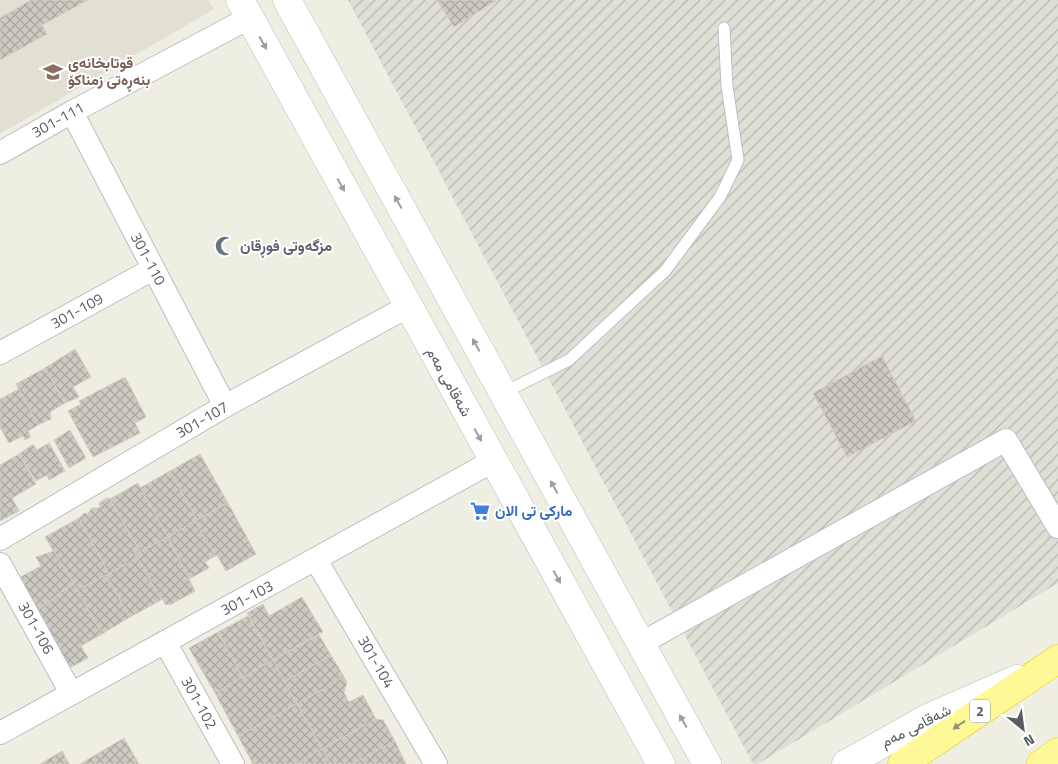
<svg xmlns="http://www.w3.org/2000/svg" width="1058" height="764" font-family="'Titillium Web',Vazirmatn,sans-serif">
  <defs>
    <pattern id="industrial-furrows" width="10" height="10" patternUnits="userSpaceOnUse" patternTransform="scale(1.25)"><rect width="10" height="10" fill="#dfdfd6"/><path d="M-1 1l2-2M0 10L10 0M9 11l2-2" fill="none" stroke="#b8b8b1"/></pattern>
    <pattern id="building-cross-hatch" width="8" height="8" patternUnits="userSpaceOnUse" patternTransform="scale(1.25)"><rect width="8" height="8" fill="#cccac1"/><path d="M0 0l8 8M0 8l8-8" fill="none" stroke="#a9a7a0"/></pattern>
  </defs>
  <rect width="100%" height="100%" fill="#efeee2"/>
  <polygon fill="url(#industrial-furrows)" points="348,0 1058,0 1058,583 758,764 753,764"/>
  <polygon fill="#e1e0d2" points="0,0 208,0 214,9 0,134"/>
  <g fill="url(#building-cross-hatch)" stroke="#d4d0bf">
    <polygon points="31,0 88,0 42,25 47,34 0,60 0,18"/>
    <polygon points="437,0 497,0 454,27"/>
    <polygon points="75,349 91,377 73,387 79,397 65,403 45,368"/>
    <polygon points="882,356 916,421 847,457 813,393"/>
    <polygon points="45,368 65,403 50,412 51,419 38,425 16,384"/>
    <polygon points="125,377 146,417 135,423 140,433 93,457 68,411 81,404 79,401"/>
    <polygon points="19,389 38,425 28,431 31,437 25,440 23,436 9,443 0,427 0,399"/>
    <polygon points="70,430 86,458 69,468 54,440"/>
    <polygon points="49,443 65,471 49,480 47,475 36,481 19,454 33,444 37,450"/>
    <polygon points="19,454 36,484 12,498 19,511 0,521 0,465"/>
    <polygon points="200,454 228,503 197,520 170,471"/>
    <polygon points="170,471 197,520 168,537 140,488"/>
    <polygon points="138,483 168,537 140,552 110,499"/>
    <polygon points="107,498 110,499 140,552 135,554 138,558 109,574 79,518 84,513 87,514 92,508 100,508 99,503"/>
    <polygon points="228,503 256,554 226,571 217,555 215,556 195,521"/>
    <polygon points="79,518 109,574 77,591 45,537"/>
    <polygon points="195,521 215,556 205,562 209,568 189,579 168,537"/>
    <polygon points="168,537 195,591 170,605 165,604 162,598 161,600 135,554"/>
    <polygon points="54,551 73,583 29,617 11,582 41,566 36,557"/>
    <polygon points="138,558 161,600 130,617 106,575"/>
    <polygon points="106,575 130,617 102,634 77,590"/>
    <polygon points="73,583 102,634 81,646 88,658 62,672 29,617"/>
    <polygon points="302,597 323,632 273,660 247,613 263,604 269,616"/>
    <polygon points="248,616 273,660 243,678 218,632"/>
    <polygon points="218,632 243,678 215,693 189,648"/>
    <polygon points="319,635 331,655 284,682 273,660"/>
    <polygon points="331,655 344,677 297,704 284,682"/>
    <polygon points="273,660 297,704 238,736 215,693"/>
    <polygon points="344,677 347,682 344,693 349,702 363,695 376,719 322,749 297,704"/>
    <polygon points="297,704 322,749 296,764 253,764 238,736"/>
    <polygon points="376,719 383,720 395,741 352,764 331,764 322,749"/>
    <polygon points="124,738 139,764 80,764"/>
    <polygon points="395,741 406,764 352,764"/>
    <polygon points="322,749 331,764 296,764"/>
    <polygon points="62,751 69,764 40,764"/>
  </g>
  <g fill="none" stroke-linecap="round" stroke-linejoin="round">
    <defs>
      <polyline id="service" points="503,393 569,360 665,271 720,197 738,160 727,86 724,28"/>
      <g id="minor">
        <polyline points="72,112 225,406"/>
        <polyline points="0,153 72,112 249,18"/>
        <polyline points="0,353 153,269"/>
        <polyline points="0,539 225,406 407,307"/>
        <polyline points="316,560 436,764"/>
        <polyline points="0,564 71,693"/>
        <polyline points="165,642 233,764"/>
        <polyline points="640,644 1006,440 1058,527"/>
        <polyline points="0,733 493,461"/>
      </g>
      <g id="tertiary">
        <polyline points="240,0 661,764"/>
        <polyline points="287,0 707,764"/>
        <polyline points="846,764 930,717 1017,679"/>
      </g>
      <g id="trunk">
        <polyline points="902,764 1058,659"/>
        <polyline points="1041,764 1058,752"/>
      </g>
    </defs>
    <use href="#service" stroke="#bcbec5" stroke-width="13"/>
    <use href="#minor" stroke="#bcbec5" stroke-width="24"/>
    <use href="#tertiary" stroke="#bcbec5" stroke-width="29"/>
    <use href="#trunk" stroke="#f0c900" stroke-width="29"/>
    <use href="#service" stroke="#fff" stroke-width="11"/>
    <use href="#minor" stroke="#fff" stroke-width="22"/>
    <use href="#tertiary" stroke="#fff" stroke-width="28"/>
    <use href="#trunk" stroke="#fff897" stroke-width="28"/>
  </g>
  <defs><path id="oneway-solid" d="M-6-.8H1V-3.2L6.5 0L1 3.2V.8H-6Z" transform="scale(1.25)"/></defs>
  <g fill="#9c9ea2">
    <use href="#oneway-solid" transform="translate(263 43) rotate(61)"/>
    <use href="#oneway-solid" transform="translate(341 185) rotate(61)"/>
    <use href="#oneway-solid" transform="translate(398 202) rotate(-119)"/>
    <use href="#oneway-solid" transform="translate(476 345) rotate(-119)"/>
    <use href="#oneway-solid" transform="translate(478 435) rotate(61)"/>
    <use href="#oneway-solid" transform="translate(554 487) rotate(-119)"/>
    <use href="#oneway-solid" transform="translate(557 577) rotate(61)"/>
    <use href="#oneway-solid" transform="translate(683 721) rotate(-119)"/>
  </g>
  <use fill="#949376" href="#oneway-solid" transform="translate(959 725) rotate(146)"/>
  <defs>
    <symbol id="school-bare" viewBox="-9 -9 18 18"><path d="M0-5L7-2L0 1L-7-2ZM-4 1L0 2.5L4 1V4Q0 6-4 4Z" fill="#8d6e63" stroke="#fff" stroke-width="2.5" paint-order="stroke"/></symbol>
    <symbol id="mosque-bare" viewBox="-9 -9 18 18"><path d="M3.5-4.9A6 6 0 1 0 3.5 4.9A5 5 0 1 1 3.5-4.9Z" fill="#6b7280" stroke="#fff" stroke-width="2.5" paint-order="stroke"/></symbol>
    <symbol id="supermarket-bare" viewBox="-9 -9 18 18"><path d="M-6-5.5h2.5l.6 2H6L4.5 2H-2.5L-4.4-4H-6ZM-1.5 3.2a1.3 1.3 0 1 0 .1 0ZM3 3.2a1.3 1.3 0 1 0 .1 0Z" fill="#3f7fe0" stroke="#fff" stroke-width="2.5" paint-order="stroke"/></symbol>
  </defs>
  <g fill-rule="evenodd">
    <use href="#school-bare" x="39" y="58" width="28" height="28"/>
    <use href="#mosque-bare" x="211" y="232" width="28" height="28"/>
    <use href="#supermarket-bare" x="466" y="497" width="28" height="28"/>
  </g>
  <g text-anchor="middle" stroke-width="4" stroke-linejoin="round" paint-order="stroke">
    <rect fill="#fff" stroke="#8c8e92" stroke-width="1" x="970" y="699.5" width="20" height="23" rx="4"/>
    <g font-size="14" font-weight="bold" fill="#5a5d64">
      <text x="980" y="716">2</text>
    </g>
    <g font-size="15" font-weight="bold" fill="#785e54" stroke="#fff" text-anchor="start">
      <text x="68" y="68">قوتابخانەی<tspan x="68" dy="17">بنەڕەتی زمناکۆ</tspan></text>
    </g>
    <g font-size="15" fill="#5a5d64" stroke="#fff">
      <text transform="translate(58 120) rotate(-29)" y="5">301-111</text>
      <text transform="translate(148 259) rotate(62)" y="5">301-110</text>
      <text transform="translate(77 311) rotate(-29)" y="5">301-109</text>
      <text transform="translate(449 382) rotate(61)" y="5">شەقامی مەم</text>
      <text transform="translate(202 420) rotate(-30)" y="5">301-107</text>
      <text transform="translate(247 598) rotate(-28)" y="5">301-103</text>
      <text transform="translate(36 628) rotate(61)" y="5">301-106</text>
      <text transform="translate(376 662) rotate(60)" y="5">301-104</text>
      <text transform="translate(199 703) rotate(61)" y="5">301-102</text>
      <text transform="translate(916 726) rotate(-27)" y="5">شەقامی مەم</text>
    </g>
    <g font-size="15" font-weight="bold" fill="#5b616d" stroke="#fff" text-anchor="start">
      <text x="240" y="251">مزگەوتی فوڕقان</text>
    </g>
    <g font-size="15" font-weight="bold" fill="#366cbe" stroke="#fff" text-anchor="start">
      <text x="495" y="516">مارکی تی الان</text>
    </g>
  </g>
  <g transform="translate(1023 729) rotate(151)" stroke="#ffffff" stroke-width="4" paint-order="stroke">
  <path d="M0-4L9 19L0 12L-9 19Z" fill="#5a5d64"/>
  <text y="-8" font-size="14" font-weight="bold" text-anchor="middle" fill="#5a5d64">N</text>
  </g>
</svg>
